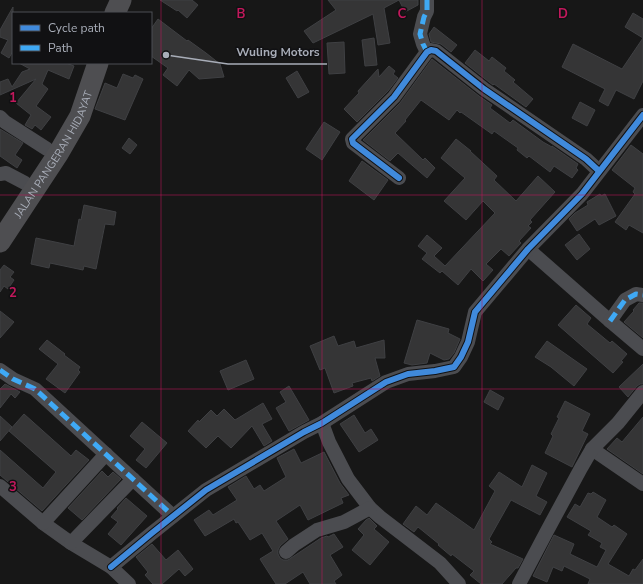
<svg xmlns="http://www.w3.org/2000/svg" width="643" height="584" font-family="'Nunito Sans',sans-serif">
  <rect width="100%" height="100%" fill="#171717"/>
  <g fill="#353536" stroke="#3f4043">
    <polygon points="160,0 192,0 198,5 187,18 178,10 177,11"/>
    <polygon points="328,0 418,0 418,5 405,12 399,0 384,8 390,43 378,45 373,14 313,43 304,31 336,10"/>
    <polygon points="13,7 13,51 9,58 1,53 8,40 0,37 0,30"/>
    <polygon points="633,13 643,19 643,81 634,99 616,90 608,106 599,101 605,89 562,67 573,44 622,69 643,38 625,27"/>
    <polygon points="158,19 187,41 188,40 206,53 220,64 224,77 199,79 189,70 177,86 163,75 168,68 151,56 151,29"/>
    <polygon points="434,27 457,45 451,52 441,44 431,42 429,34"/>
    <polygon points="374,38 377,65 365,66 362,40"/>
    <polygon points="344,42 345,73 329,74 327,43"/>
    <polygon points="475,50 489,61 492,57 506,68 504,71 515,80 513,82 533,99 526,107 494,84 493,85 489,82 465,63"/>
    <polygon points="432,59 479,96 492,105 490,108 510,123 513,120 543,142 552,147 552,146 578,164 576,168 578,170 572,178 554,166 550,172 529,156 527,158 517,150 518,148 494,131 492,134 461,112 460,113 457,110 449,120 421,100 405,120 406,121 395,133 423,160 425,158 435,168 427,178 398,153 390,161 363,140 400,103"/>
    <polygon points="19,63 66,63 74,66 69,79 48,70 42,84 48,89 36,106 51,117 41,130 35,125 32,129 25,125 31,115 16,103 36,79 0,95 0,82 8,79 12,87 22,72 30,69"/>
    <polygon points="389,66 395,71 393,74 398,78 388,91 357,122 344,109 359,93 358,91 378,69 379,77"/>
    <polygon points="297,71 309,92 298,98 286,78"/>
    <polygon points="123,74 133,78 135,75 143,79 125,120 95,109 105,83 117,88"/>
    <polygon points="580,102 595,110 587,126 572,118"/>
    <polygon points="324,122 340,132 322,160 306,149"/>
    <polygon points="0,129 23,143 15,155 22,160 17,168 0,156"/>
    <polygon points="129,138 137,145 130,154 122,148"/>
    <polygon points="456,139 471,151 470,151 497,176 494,180 516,201 538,176 555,192 530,220 532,222 528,226 531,228 519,241 521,243 509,256 501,249 486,264 493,270 483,281 471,269 458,285 442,271 440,273 422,259 427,253 418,246 427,235 442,248 434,256 445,266 495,213 483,201 466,220 444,201 465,178 441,158"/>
    <polygon points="631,145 643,154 643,233 629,225 626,230 615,222 635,194 633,192 635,188 612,170"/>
    <polygon points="362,161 388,180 374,200 349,181"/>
    <polygon points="600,194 601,196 605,194 616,216 599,225 595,219 577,231 569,219 575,213 588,205 587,202"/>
    <polygon points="84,205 116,212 114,225 105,224 96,269 84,266 83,270 50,263 49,268 31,264 36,238 74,246 79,219 81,220"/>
    <polygon points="579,234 590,249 577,260 565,245"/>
    <polygon points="4,265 14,272 10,277 14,280 8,289 4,286 0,292 0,270"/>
    <polygon points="639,303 643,303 643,338 624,322 634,311 633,310"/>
    <polygon points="576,305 591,318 587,324 610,343 612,341 627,354 621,361 623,362 613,373 558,325"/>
    <polygon points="0,311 14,322 0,338"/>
    <polygon points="417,320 449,329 448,333 460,339 454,353 449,359 444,360 430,353 427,363 412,365 404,363"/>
    <polygon points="334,336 338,346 354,341 356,348 384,340 385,358 375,358 380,376 372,381 371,378 352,383 353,386 334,393 325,368 320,370 310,346"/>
    <polygon points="47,340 65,354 64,355 80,367 78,370 80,372 65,393 46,379 58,364 39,349"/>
    <polygon points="547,341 587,369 574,386 551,367 535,357"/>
    <polygon points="246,360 254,379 228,390 220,371"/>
    <polygon points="643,364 643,384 640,384 637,386 628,397 619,387"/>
    <polygon points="5,384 20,392 15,398 11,394 0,408 0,389"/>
    <polygon points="289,386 309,420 289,431 276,408 286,402 280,392"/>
    <polygon points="490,390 504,398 498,410 484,402"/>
    <polygon points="565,401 590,414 582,431 588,434 572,467 545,453 553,436 551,434 559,418 557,417"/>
    <polygon points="263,403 272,419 262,424 272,441 264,446 252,426 231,448 218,436 206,448 188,431 198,420 199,422 211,410 217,416 224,409 235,420"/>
    <polygon points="24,414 71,456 76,450 89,460 42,511 0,475 0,450 43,488 56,472 9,431"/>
    <polygon points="354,415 365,433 371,429 378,440 359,452 340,424"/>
    <polygon points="0,416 12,427 0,441"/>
    <polygon points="643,417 643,474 607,449 617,438 622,442"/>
    <polygon points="142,422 167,443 146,468 136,460 145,449 130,436"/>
    <polygon points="294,449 301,463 324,452 340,483 349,495 341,498 343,503 308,520 300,505 276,521 288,539 280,546 278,550 278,554 280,558 283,560 288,560 321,538 327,536 328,537 334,534 343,547 330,555 342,575 334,581 336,584 310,584 303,572 285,584 276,584 260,559 273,551 262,533 250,540 238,522 236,523 234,519 205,536 194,520 209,510 213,515 237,500 228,487 246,476 254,489 260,485 264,491 286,477 277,458"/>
    <polygon points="532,465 547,473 536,496 547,502 540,515 511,500 489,539 492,542 490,544 523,559 518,568 516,568 502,584 481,584 470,575 474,571 452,554 451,556 438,545 439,544 418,527 414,532 403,524 416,506 427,515 436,503 474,530 495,491 489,486 499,472 522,487"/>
    <polygon points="102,471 108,477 113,472 121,479 82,520 68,508"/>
    <polygon points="593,492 606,500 597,517 612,527 614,525 627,534 608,564 629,576 633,569 635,570 643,559 643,584 588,584 590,579 564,566 562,571 553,567 547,582 533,576 554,535 574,544 570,554 597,567 606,550 600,547 602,543 588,535 591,531 567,517 575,504 580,507 588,493 591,494"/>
    <polygon points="126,498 147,516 121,545 108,534 118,522 111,517 118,509 117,508"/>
    <polygon points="369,518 377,526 374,529 389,542 370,565 352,550 364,535 358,529 366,520"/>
    <polygon points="152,544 166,560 178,550 193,569 185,576 179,569 162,584 153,584 145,575 148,572 136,557"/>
  </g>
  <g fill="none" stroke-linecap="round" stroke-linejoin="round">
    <g stroke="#4b4c50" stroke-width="14">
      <polyline points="427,0 427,11 424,17 420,34 423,44 427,52"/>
      <polyline points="0,117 5,122 47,149"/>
      <polyline points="0,174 6,173 25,183"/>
      <polyline points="399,178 353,143 352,139 394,97 427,52 431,50 436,51 484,89 586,159 599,171"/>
      <polyline points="528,249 610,321 643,349"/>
      <polyline points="610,321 625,300 636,294 643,295"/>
      <polyline points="0,370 13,379 35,389 173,516"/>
      <polyline points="322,423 329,442 348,479 370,508 380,517 440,563 459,584"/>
      <polyline points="592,449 643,484"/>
      <polyline points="0,486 43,523 71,543 111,567 129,584"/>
      <polyline points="43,523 106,454"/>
      <polyline points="71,543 133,479"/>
      <polyline points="286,552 294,545 317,530 344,522 370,508"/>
      <polyline points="111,567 152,533 206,490 304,432 322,423 386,382 408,374 435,371 454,367 461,357 468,342 475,312 528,249 582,194 643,115"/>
      <polyline points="519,584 547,531 581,468 592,449 618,423 643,392"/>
    </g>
    <g stroke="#4e4e51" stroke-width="21">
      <polyline points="115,13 121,0"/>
      <path id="s1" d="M0,242L58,154L80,116L98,63"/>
    </g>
    <g stroke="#3fa9f5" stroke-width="5" stroke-dasharray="10 5" stroke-linecap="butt">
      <polyline points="427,0 427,11 424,17 420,34 423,44 427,52"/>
      <polyline points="610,321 625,300 636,294 643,295"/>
      <polyline points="0,370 13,379 35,389 173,516"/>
    </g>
    <defs>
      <g id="cycleway">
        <polyline points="399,178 353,143 352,139 394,97 427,52 431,50 436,51 484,89 586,159 599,171"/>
        <polyline points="111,567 152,533 206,490 304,432 322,423 386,382 408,374 435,371 454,367 461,357 468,342 475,312 528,249 582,194 643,115"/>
      </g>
    </defs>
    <use href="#cycleway" stroke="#111113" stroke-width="8"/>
    <use href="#cycleway" stroke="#408adc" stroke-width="6"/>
  </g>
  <path fill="none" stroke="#c2185b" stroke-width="1" stroke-opacity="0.55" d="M161,0V584M322,0V584M482,0V584M0,195H643M0,389H643"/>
  <g text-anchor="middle" stroke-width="3" stroke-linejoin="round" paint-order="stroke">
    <g font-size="11" fill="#a8adb8" stroke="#111113">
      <text dy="4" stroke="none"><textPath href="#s1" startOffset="103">JALAN PANGERAN HIDAYAT</textPath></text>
    </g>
  </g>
  <g font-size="13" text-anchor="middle" font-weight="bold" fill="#c2185b" stroke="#111113" stroke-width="3" stroke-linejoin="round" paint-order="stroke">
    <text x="241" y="18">B</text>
    <text x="402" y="18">C</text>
    <text x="563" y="18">D</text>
    <text x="13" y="102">1</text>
    <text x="13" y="297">2</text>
    <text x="13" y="491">3</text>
  </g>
  <path fill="none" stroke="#a8adb8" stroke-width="1.5" d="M166 55L228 64H327"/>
  <circle fill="#a8adb8" stroke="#111113" stroke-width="1.5" cx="166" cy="55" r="4"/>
  <g font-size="12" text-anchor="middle" font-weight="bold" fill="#a8adb8" stroke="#111113" stroke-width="3" stroke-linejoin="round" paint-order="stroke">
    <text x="278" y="56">Wuling Motors</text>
  </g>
  <rect x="12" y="12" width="140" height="52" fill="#111113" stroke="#4d4f55"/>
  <rect x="20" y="25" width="20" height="6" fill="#408adc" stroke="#4d4f55"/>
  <text x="48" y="32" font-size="12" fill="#a8adb8">Cycle path</text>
  <rect x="20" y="45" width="20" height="6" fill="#3fa9f5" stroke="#4d4f55"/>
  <text x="48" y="52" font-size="12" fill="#a8adb8">Path</text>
</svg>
